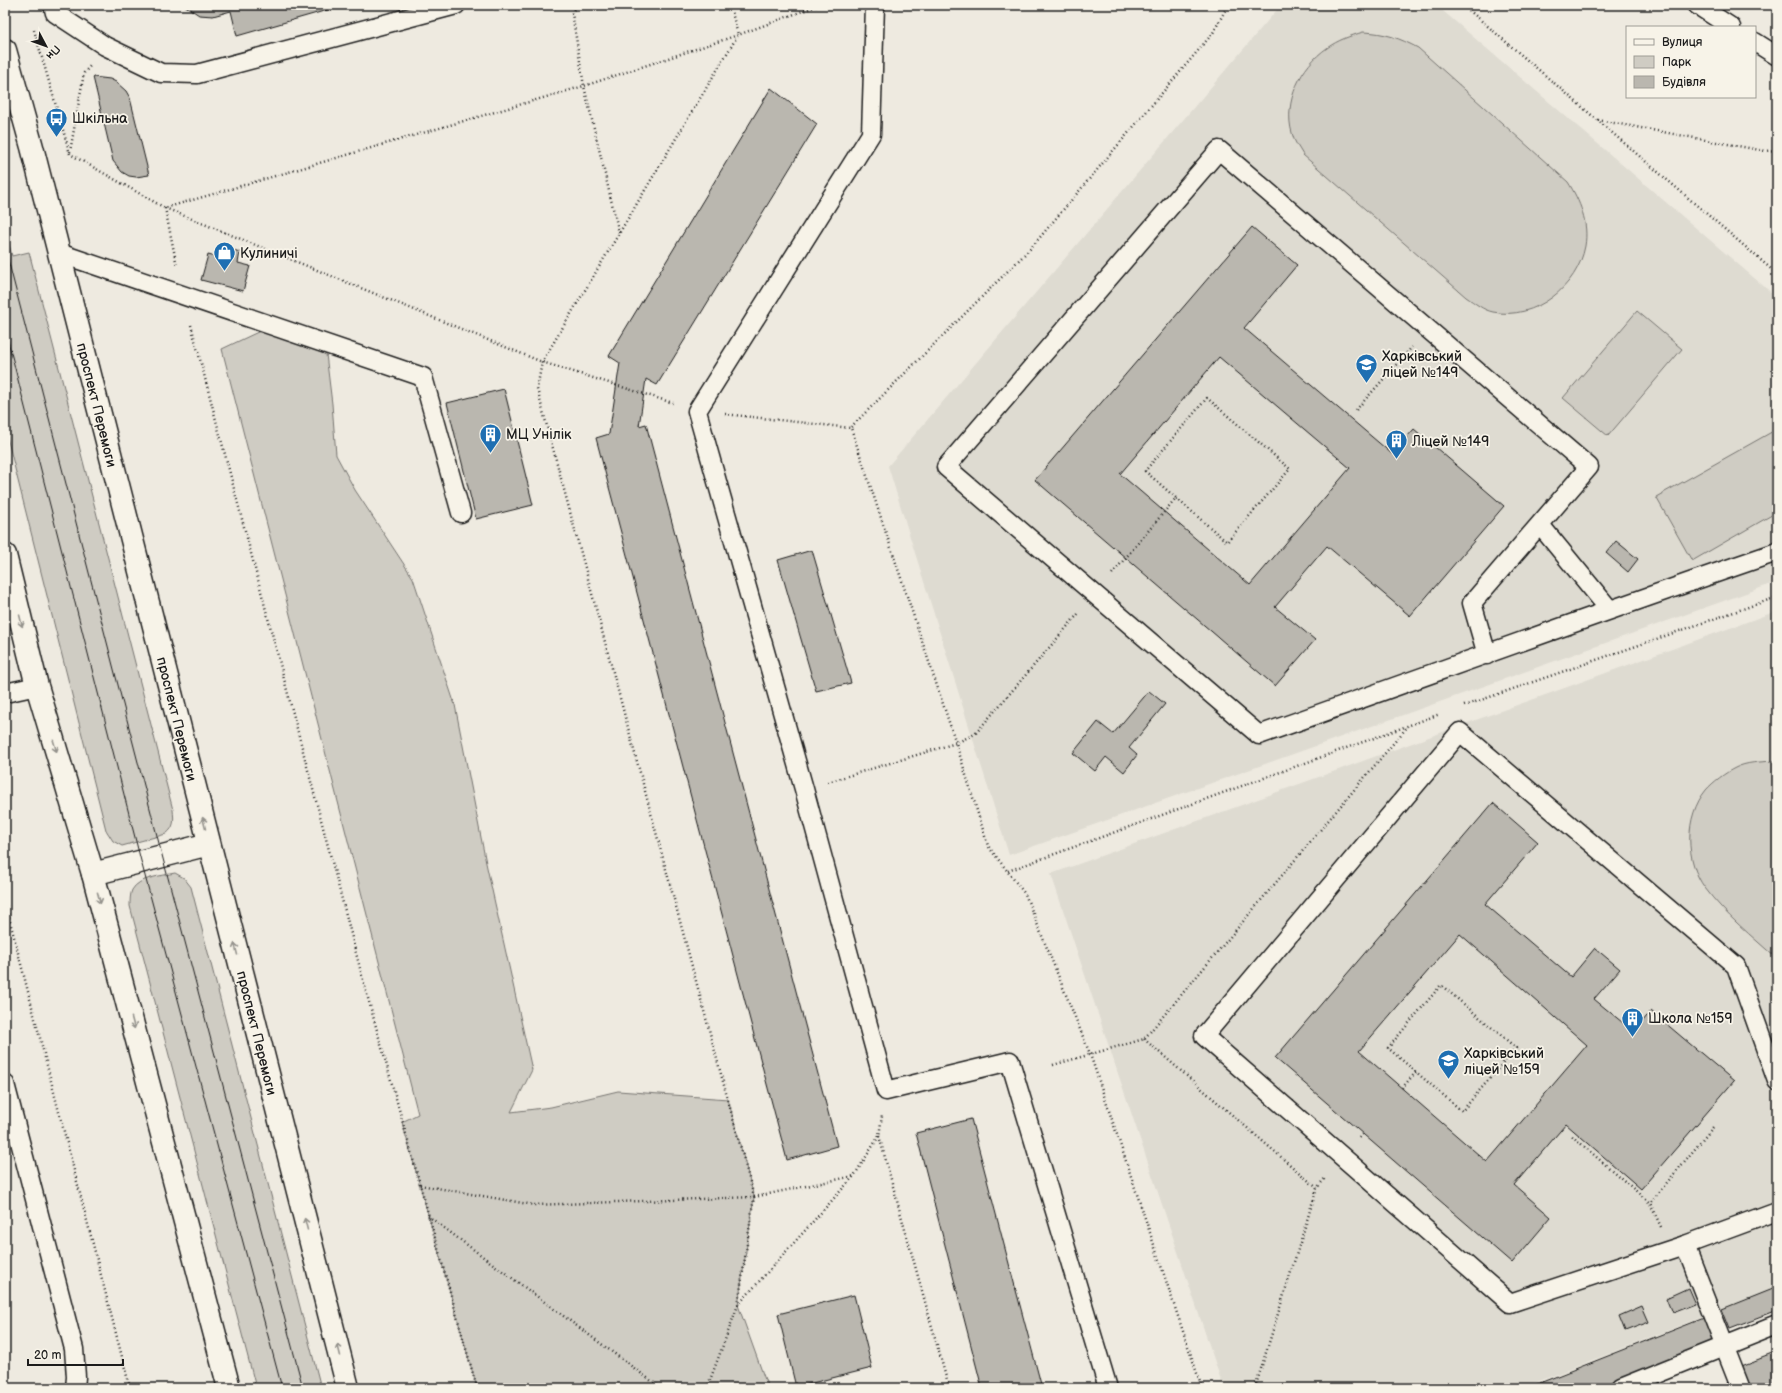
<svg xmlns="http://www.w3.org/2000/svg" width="1782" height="1393" font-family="'Balsamiq Sans',sans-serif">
  <rect width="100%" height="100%" fill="#eeeae0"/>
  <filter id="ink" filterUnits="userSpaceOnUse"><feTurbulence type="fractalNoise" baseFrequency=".025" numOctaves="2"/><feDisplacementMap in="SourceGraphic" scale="8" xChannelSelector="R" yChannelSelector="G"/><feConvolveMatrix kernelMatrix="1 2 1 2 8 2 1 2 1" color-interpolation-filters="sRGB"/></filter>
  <g filter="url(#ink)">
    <g fill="#dedbd1">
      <polygon points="1281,5 1436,5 1774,295 1777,302 1777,582 1009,855 888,466"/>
      <polygon points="1777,611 1777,1288 1522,1388 1227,1388 1223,1386 1051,874"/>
    </g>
    <g fill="#cfccc3" stroke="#767470">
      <path d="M1363,32C1386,33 1399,38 1418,48L1568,182C1580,201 1589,223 1585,246C1578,286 1535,321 1493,312C1483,310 1475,303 1466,297L1303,155C1299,148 1294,142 1292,133C1283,102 1301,66 1327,48C1338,40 1350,36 1363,32Z"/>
      <path d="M5,229L12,256L29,252L173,810C174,820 175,827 166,834L122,846L113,841L106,830L5,429Z"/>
      <polygon points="1637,311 1682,349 1608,436 1563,398"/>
      <polygon points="277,323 325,346 332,404 336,455 355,490 413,578 455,705 486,863 532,1070 511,1112 551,1107 618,1091 728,1099 754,1197 738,1305 768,1388 477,1388 402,1122 418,1114 222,349"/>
      <polygon points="1777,429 1777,512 1692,561 1656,497"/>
      <path d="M1774,761L1777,762V959C1752,936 1725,915 1705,888C1685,861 1684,817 1706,790C1713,782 1725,773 1735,768C1746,762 1761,762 1774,761Z"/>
      <path d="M175,873L184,878L191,887L321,1388H256L130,906C130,902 130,894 132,890C139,877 162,876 175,873Z"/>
    </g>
    <g fill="#bab7af" stroke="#1c1c1c" fill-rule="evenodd">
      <polygon points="184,5 345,5 237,36 231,11 213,16 199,15"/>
      <polygon points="1766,5 1777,5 1777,11"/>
      <polygon points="93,77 110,79 116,82 126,91 130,98 149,175 136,177 129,176 122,172 113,161"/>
      <polygon points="771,88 817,124 657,385 646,379 639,426 646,424 837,1146 787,1160 596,438 609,434 620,363 609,356"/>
      <path d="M1252,227L1297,265L1244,328L1392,454L1414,429L1504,506L1410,616L1327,546L1275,607L1315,640L1275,686L1035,480ZM1219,357L1350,468L1250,585L1120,474Z"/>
      <polygon points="223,247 240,252 238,263 250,266 243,291 201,280 208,255 220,258"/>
      <polygon points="504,389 533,505 476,519 447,403"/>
      <polygon points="1616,541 1638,559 1628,572 1606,553"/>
      <polygon points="812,550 851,683 816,691 778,560"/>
      <polygon points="1149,691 1165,704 1129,748 1137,755 1124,772 1106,757 1095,771 1073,753 1098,722 1113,734"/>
      <path d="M1493,803L1538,842L1485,904L1571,977L1595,948L1620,969L1594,999L1634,1032L1651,1011L1734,1081L1641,1189L1566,1124L1514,1185L1551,1217L1512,1263L1275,1058ZM1460,934L1587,1045L1487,1162L1359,1051Z"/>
      <polygon points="971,1119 1013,1279 1042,1388 982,1388 916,1133"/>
      <polygon points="1777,1287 1777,1311 1730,1329 1722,1309"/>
      <polygon points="1688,1288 1695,1304 1672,1313 1666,1298"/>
      <polygon points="854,1295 872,1368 796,1387 778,1314"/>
      <polygon points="1642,1306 1649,1322 1625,1331 1619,1316"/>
      <polygon points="1704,1318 1715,1346 1607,1388 1527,1388"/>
      <polygon points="1777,1352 1777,1388 1747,1388 1739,1367"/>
    </g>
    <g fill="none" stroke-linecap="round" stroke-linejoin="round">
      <defs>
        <g id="lane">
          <polyline points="53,5 55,13 105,46 161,73 197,74 456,5"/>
          <polyline points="875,5 871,134 697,411 804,789 886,1091 1010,1061 1108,1388"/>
          <polyline points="1697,5 1731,27"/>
          <polyline points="1755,42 1777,56"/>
          <polyline points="59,253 423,377 461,513"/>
          <polyline points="1540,525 1609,609"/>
          <path d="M1487,655L1472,603L1589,467L1219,150L946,467L1259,735C1432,674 1604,611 1777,552"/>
          <polyline points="5,693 37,686"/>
          <polyline points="1777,1081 1736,966 1460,732 1204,1036 1510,1303 1685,1245 1777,1211"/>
          <polyline points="5,1084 74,1349 76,1377 75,1388"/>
          <polyline points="1685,1245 1741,1388"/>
          <polyline points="1620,1388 1777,1325"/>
        </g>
        <g id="secondary">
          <polyline points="5,50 32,147 348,1388"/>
          <polyline points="5,555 37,686 93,874 229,1388"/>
          <polyline points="93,874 209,844"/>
        </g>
      </defs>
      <use href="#lane" stroke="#1c1c1c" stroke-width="21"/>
      <use href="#secondary" stroke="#1c1c1c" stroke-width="25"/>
      <g stroke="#1c1c1c" stroke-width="2.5" stroke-dasharray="1 3" stroke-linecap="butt">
        <polyline points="730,5 738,35 542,362 537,389 754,1197 738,1305"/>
        <polyline points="1463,5 1777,274"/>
        <polyline points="34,30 70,154 165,208 584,86 572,13 576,5"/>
        <polyline points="1598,120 1765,151 1777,150"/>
        <polyline points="70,152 84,73 90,66"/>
        <polyline points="165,208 542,362 673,403"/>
        <polyline points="165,208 177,266"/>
        <polyline points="619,233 584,86 738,35 819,5"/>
        <polyline points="191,325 366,991 477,1388"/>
        <polyline points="1356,410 1412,347"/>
        <polyline points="725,414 851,428 956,743 988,846 1025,894 1090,1054 1202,1388"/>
        <polyline points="851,427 1030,249 1213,33 1228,5"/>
        <polyline points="1112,574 1176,498 1227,542 1290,469 1207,398 1145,471 1176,498"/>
        <polyline points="1464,706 1777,597"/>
        <polyline points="828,782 956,743 975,734 1079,613"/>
        <polyline points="1008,871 1440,714"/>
        <polyline points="5,902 130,1388"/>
        <polyline points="1144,1039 1317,1188"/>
        <polyline points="1053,1065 1144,1039 1408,726"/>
        <polyline points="1402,1088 1416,1072 1462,1111 1516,1048 1441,985 1388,1048 1416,1072"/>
        <polyline points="879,1136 949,1388"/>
        <polyline points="1572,1136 1650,1203"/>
        <polyline points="1359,1138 1362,1134"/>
        <polyline points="420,1185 534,1205 754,1197 854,1176"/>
        <polyline points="428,1216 661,1388"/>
        <polyline points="1661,1227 1650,1203 1714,1126"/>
        <polyline points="707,1388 738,1305 854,1176 879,1136 882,1116"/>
        <polyline points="1255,1388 1317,1188 1326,1177"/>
      </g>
      <use href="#lane" stroke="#f7f3e8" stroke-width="18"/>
      <use href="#secondary" stroke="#f7f3e8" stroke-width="22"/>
      <g stroke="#1c1c1c" stroke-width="1">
        <polyline points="5,248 162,855 303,1388"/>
        <polyline points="5,329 141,861 282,1388"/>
      </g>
    </g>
    <defs><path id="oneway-shaft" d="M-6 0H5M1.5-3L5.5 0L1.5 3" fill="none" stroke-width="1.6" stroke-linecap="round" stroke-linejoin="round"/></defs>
    <g stroke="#94928c">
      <use href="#oneway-shaft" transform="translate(21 621) rotate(76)"/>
      <use href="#oneway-shaft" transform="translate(55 746) rotate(73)"/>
      <use href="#oneway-shaft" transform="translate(204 823) rotate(-104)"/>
      <use href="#oneway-shaft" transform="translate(99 898) rotate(75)"/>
      <use href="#oneway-shaft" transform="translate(236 949) rotate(-104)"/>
      <use href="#oneway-shaft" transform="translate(133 1023) rotate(75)"/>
      <use href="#oneway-shaft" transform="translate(306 1224) rotate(-104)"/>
      <use href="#oneway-shaft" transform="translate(339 1350) rotate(-104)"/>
    </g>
  </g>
  <defs>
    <symbol id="bus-pin" viewBox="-11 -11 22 30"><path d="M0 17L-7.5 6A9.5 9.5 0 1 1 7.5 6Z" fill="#1f6fb2" stroke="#f7f3e8"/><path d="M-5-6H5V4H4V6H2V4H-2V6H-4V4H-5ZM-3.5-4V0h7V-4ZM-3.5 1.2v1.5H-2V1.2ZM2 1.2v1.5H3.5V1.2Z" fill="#fff"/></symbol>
    <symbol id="shop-pin" viewBox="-11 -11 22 30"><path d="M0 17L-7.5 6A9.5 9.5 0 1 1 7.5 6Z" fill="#1f6fb2" stroke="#f7f3e8"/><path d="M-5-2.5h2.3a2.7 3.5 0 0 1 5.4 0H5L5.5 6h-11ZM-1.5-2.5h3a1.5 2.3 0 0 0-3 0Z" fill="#fff"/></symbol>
    <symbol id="school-pin" viewBox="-11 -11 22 30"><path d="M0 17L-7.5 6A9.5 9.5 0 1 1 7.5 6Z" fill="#1f6fb2" stroke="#f7f3e8"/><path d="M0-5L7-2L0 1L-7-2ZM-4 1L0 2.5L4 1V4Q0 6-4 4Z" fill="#fff"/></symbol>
    <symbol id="building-pin" viewBox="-11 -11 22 30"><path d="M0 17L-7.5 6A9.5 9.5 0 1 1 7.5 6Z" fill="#1f6fb2" stroke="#f7f3e8"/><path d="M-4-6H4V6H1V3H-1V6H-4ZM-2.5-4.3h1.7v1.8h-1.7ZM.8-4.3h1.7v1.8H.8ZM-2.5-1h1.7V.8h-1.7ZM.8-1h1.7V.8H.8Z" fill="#fff"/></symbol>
  </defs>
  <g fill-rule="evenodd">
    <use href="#bus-pin" x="44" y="106" width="25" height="34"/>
    <use href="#shop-pin" x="212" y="240" width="25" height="34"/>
    <use href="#school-pin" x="1354" y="352" width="25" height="34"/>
    <use href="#building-pin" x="478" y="422" width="25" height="34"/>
    <use href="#building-pin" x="1384" y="428" width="25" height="34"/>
    <use href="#building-pin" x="1620" y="1006" width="25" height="34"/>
    <use href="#school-pin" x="1436" y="1048" width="25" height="34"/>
  </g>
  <g text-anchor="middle" stroke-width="3.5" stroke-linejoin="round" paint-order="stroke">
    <g font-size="14" fill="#1c1c1c" stroke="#f7f3e8" text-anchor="start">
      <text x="72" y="123">Шкільна</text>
      <text x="240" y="258">Кулиничі</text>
      <text x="1382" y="361">Харківський<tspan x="1382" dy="16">ліцей №149</tspan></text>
      <text x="506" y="439">МЦ Унілік</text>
      <text x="1412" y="446">Ліцей №149</text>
      <text x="1648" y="1023">Школа №159</text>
      <text x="1464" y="1058">Харківський<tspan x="1464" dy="16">ліцей №159</tspan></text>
    </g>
    <g font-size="14" fill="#1c1c1c" stroke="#f7f3e8">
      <text transform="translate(97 405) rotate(76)" y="5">проспект Перемоги</text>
      <text transform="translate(177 719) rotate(76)" y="5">проспект Перемоги</text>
      <text transform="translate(257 1033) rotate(76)" y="5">проспект Перемоги</text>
    </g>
  </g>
  <rect width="1782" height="1393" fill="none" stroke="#f7f3e8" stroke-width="20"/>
  <rect x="10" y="10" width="1762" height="1373" fill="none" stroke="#1c1c1c" stroke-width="1.5" filter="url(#ink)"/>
  <rect x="1626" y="26" width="130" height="72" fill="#f7f3e8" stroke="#9f9d96"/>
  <rect x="1634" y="39" width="20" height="6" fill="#f7f3e8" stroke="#9f9d96"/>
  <text x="1662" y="46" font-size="12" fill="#1c1c1c">Вулиця</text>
  <rect x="1634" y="56" width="20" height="12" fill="#cfccc3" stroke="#9f9d96"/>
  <text x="1662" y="66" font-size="12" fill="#1c1c1c">Парк</text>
  <rect x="1634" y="76" width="20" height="12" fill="#bab7af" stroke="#9f9d96"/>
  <text x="1662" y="86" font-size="12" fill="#1c1c1c">Будівля</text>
  <g transform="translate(46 46) rotate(131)" stroke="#f7f3e8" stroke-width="3" paint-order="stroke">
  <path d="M0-3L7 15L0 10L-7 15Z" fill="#1c1c1c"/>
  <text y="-6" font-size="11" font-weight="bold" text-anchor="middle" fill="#1c1c1c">Пн</text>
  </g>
  <path d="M28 1359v6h95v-6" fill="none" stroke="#1c1c1c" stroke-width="2"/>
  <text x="34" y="1359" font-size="12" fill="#1c1c1c" stroke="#f7f3e8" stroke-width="3" paint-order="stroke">20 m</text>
</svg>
